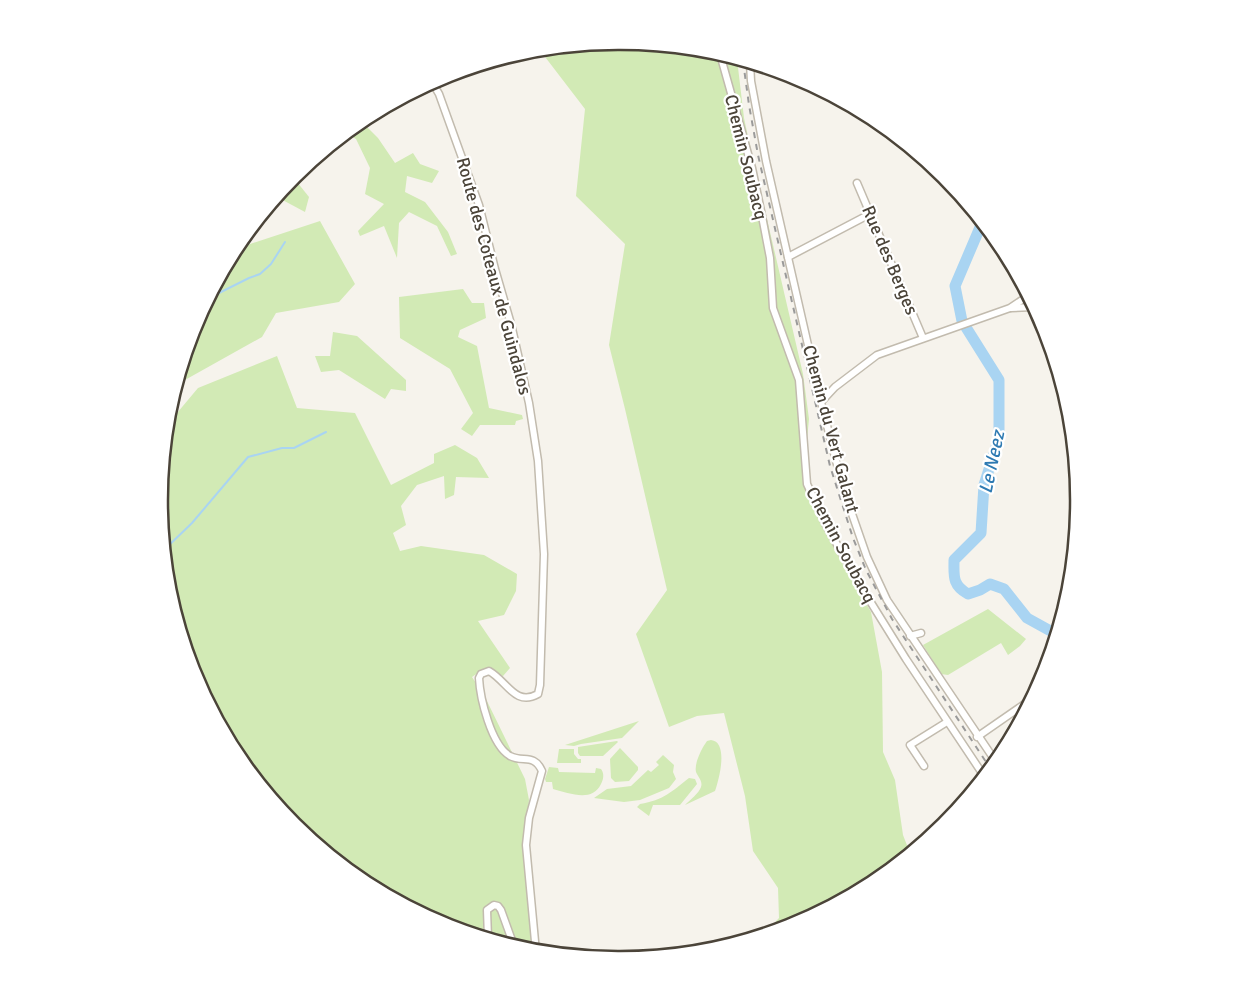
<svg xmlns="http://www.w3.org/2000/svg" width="1238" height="1001" font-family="Signika,sans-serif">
  <rect width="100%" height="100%" fill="#f6f3ec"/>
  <g fill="#d2eab5">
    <polygon points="619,41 709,50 737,59 744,118 751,150 803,374 809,419 803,480 813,506 842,563 871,612 882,672 883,752 895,780 903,835 910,853 874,883 794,925 763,935 779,918 778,888 753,851 745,796 724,713 697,716 669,727 636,634 667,590 625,409 609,345 625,244 576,196 585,109 539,49"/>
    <polygon points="361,121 378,138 395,163 413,153 420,164 439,171 432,183 407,176 405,192 425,202 448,232 457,254 451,256 437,226 409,212 399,223 397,258 384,226 360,236 358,231 384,204 365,194 370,168 356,139 346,133"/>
    <polygon points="293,177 309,197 305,212 277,197"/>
    <polygon points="320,221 355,284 339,302 276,313 262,337 176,385 195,324 235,249"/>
    <polygon points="463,289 472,303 484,303 486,318 460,330 458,337 477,346 489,408 522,415 523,419 516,421 515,425 480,425 472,436 461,429 473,413 450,369 400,338 399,297"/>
    <polygon points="333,332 357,336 406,380 406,391 391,389 385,399 339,370 321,372 315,356 330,356"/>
    <polygon points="277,356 297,408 355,413 391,485 434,463 434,454 455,445 477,458 489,478 456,477 454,495 445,499 444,476 417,485 401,506 406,525 393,533 400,551 421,546 484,555 517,574 516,591 504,615 478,621 510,668 503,676 482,670 472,677 485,697 525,779 529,800 524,856 535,951 443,925 364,882 294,825 237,755 195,676 169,590 160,507 162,504 161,488 167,425 198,388"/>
    <polygon points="988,609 1026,639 1020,646 1008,655 1001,643 948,675 941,674 923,645"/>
    <polygon points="639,721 622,738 581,744 574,746 565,745"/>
    <path d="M711,740C729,742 719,780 715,791L685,805C690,800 699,793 701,787C703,781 698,777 696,772C694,763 702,748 707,741Z"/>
    <polygon points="617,741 618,742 603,756 580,756 578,753 578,747"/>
    <polygon points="620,748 638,767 638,770 629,781 615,782 611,778 610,759"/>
    <polygon points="559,749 574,749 574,754 578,759 581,759 581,763 557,763"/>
    <polygon points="663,755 674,765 673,772 676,779 669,788 640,800 624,802 594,798 607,789 631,786 648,770 651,772 659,765 656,762"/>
    <path d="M549,767L558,768L559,772L595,773L596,768L601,769C604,773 604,778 601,784C592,803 569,793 553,789L552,782H546L545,779Z"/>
    <path d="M689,778L695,779L697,784L680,805H653L649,816L637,807L640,804C664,800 671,792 689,778Z"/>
  </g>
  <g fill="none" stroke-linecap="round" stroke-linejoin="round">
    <g stroke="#a9d4f2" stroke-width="2">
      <polyline points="209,298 249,278 260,274 271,264 285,242"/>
      <polyline points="165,549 192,523 248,457 282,448 294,448 326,432"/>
    </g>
    <g stroke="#a9d4f2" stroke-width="11">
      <polyline points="942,174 943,178 949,182"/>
      <path d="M980,220L981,225L955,286L962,321L999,380V438L984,485L981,533L954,560C954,576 952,585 968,594L980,590L990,584L1004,589L1027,618L1056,634"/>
    </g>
    <defs>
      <g id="minor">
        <polyline points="720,54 752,168 761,211 770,258 773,308 799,380 807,484 826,525 860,585 906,659 984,776"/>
        <polyline points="750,63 751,81 766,161 821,402 843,488 867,557 887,600 996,762"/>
        <path d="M432,82L439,94L479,205L495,269L511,324L529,403L538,461L544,554L540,685L538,694C515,707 507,681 489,671L481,674L479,678C480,698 491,745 510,756C523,763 534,753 542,771L529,818L526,845L536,952"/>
        <polyline points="857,183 923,338"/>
        <polyline points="788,257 870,214"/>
        <polyline points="1011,308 1034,307"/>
        <polyline points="821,402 835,387 877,355 1010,308 1028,296"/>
        <polyline points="910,636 921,633"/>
        <polyline points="977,737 1026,703 1028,704"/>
        <polyline points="924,766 910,745 947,722"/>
        <polyline points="488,938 487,910 494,905 498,906 501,910 514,946"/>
      </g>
    </defs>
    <use href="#minor" stroke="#c2bbae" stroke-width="9"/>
    <use href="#minor" stroke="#fff" stroke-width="6"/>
    <polyline stroke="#9a9a9a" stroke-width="2" stroke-dasharray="6 6" stroke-linecap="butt" points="743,61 749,105 758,155 830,466 853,538 866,570 892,619 990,768"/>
  </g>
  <g text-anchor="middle" stroke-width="4.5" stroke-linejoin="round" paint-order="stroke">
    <g font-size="18" fill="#4b4439" stroke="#fff">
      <text transform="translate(746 157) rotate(76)" y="6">Chemin Soubacq</text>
      <text transform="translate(890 260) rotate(67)" y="6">Rue des Berges</text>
      <text transform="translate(494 276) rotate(75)" y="6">Route des Coteaux de Guindalos</text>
      <text transform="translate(831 429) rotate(75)" y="6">Chemin du Vert Galant</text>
      <text transform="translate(841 545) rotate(62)" y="6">Chemin Soubacq</text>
    </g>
    <g font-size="19" font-style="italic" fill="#2e7ab2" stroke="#fff">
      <text transform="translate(991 462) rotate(-78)" y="7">Le Neez</text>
    </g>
  </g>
  <path d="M0 0H1238V1001H0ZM618 50H620A450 450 0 0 1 1070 500V501A450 450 0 0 1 620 951H618A450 450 0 0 1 168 501V500A450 450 0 0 1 618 50Z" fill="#fff" fill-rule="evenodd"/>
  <path fill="none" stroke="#4b4439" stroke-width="2.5" d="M618 50H620A450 450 0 0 1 1070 500V501A450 450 0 0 1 620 951H618A450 450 0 0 1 168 501V500A450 450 0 0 1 618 50Z"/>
</svg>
